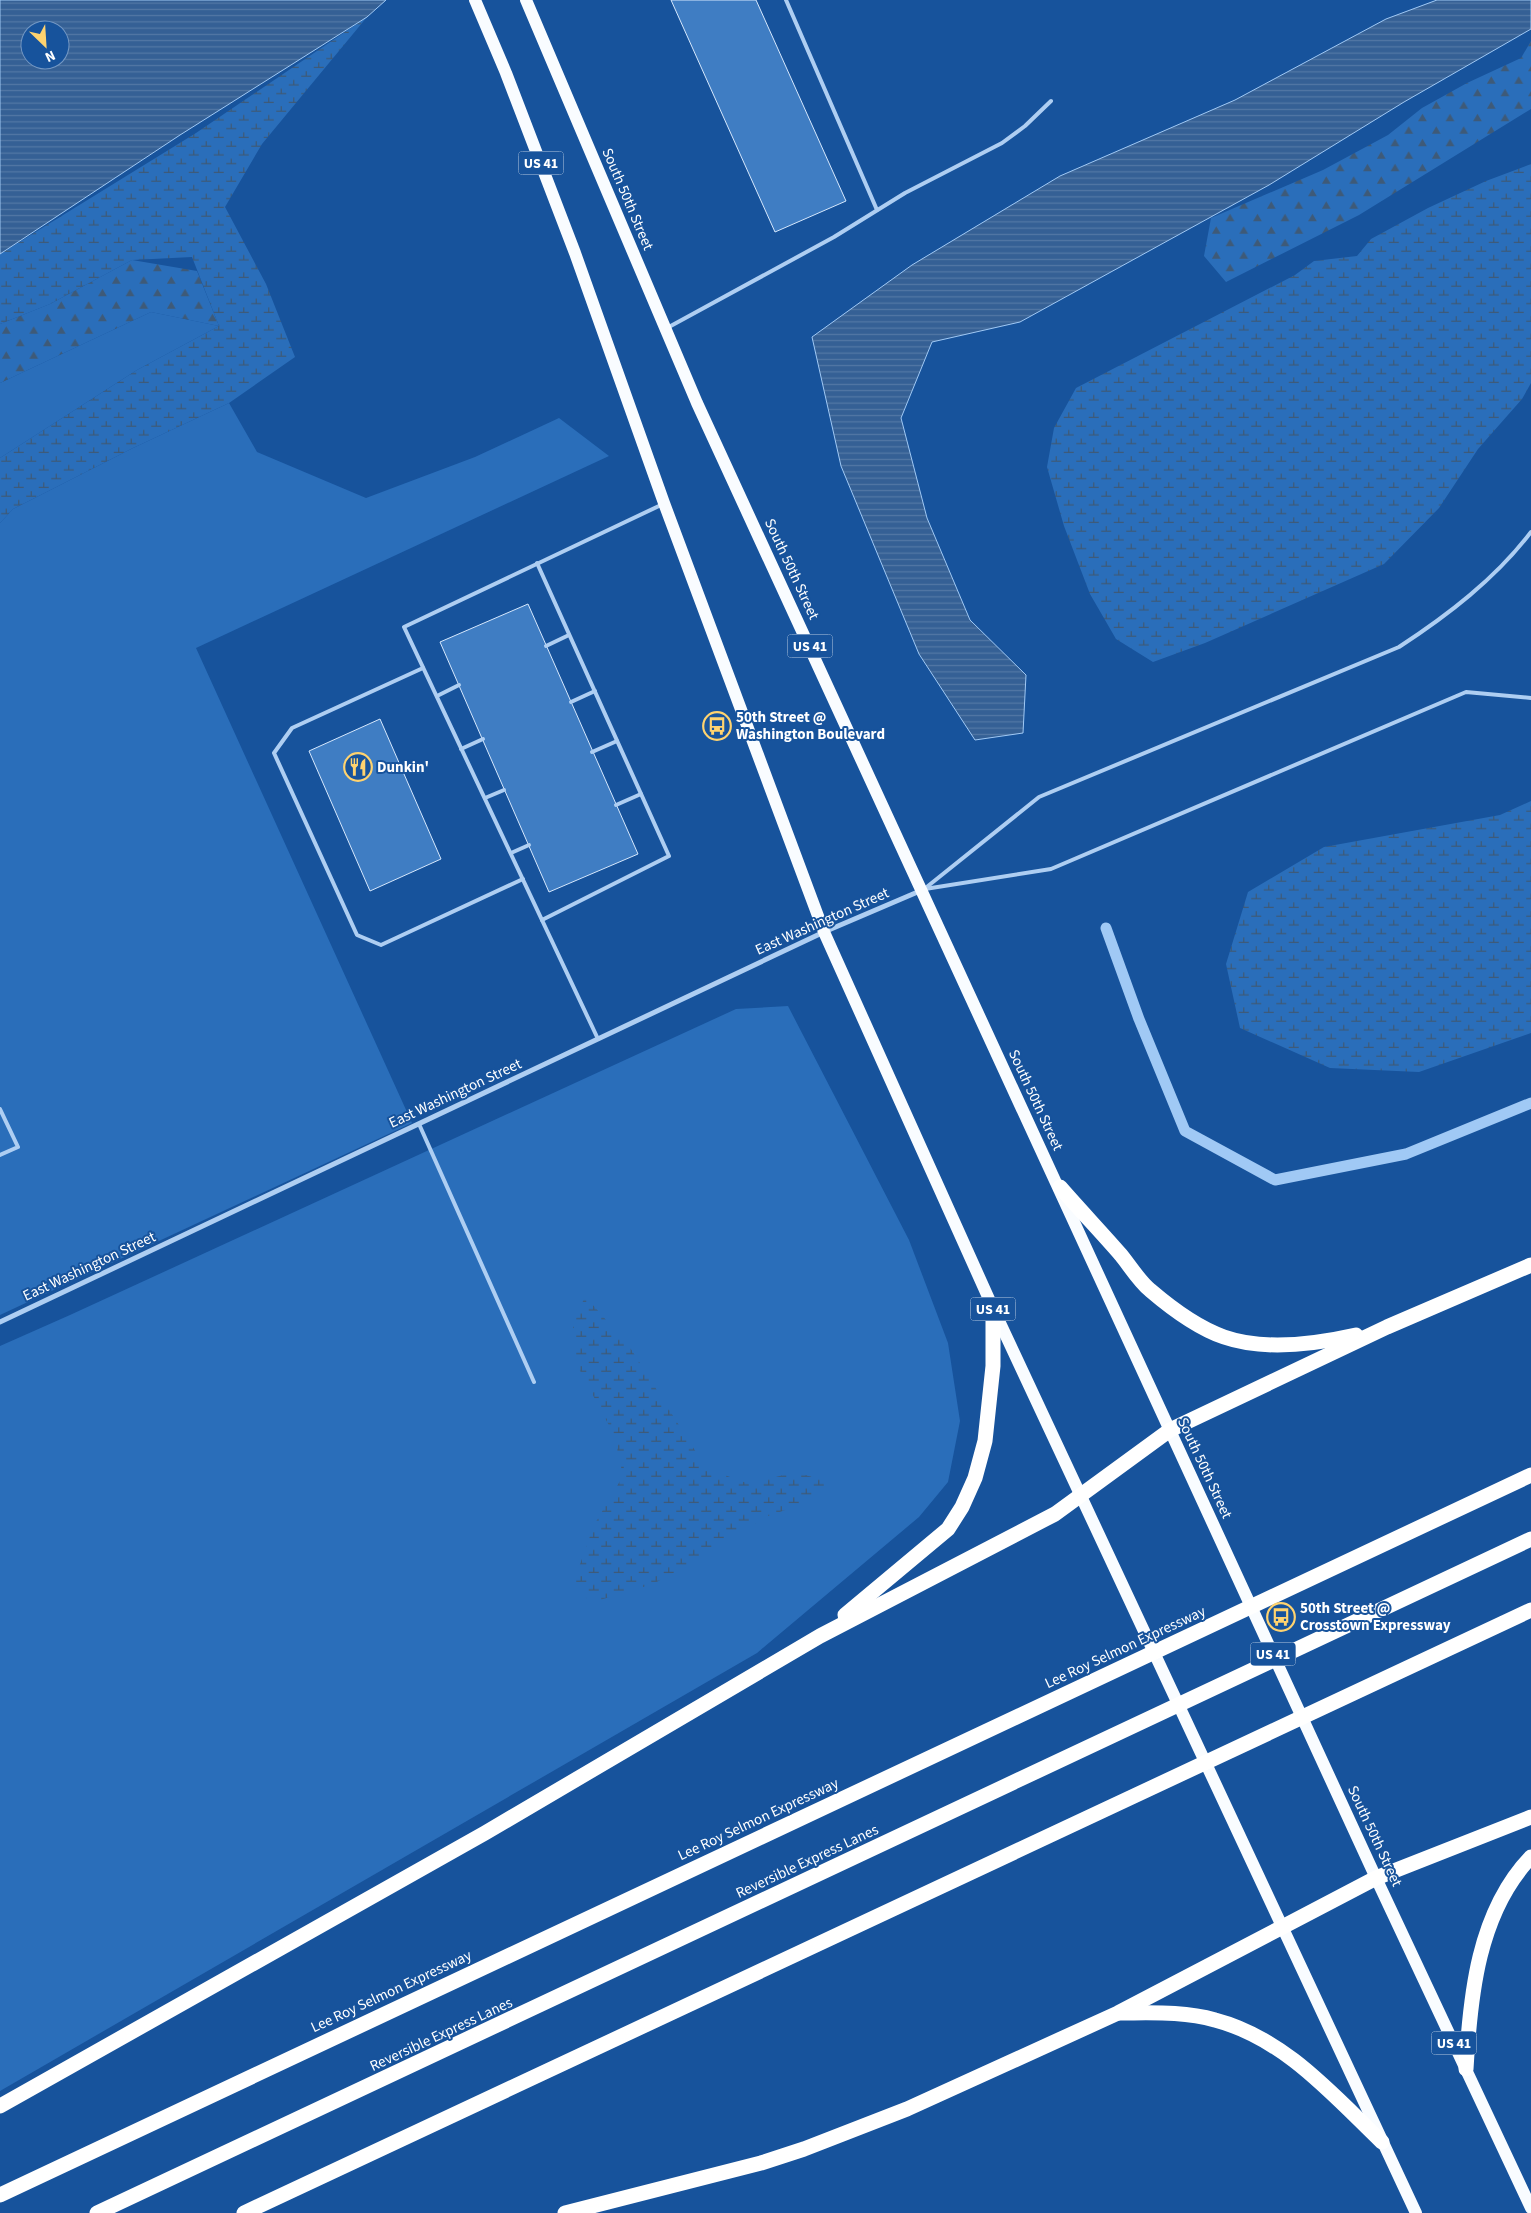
<svg xmlns="http://www.w3.org/2000/svg" width="1531" height="2213" font-family="'Source Sans 3',sans-serif">
  <defs>
    <pattern id="forest-firs" width="22" height="20" patternUnits="userSpaceOnUse" patternTransform="scale(1.25)"><rect width="22" height="20" fill="#2a6eba"/><path d="M5 1l3.5 6h-7zM16 11l3.5 6h-7z" fill="#3e5a78"/></pattern>
    <pattern id="wetland-marsh" width="20" height="14" patternUnits="userSpaceOnUse" patternTransform="scale(1.25)"><rect width="20" height="14" fill="#2a6eba"/><path d="M1 5h8M5 5V1M11 12h8M15 12V8" fill="none" stroke="#3e5a78"/></pattern>
    <pattern id="water-rules" width="6" height="5" patternUnits="userSpaceOnUse" patternTransform="scale(1.25)"><rect width="6" height="5" fill="#356095"/><path d="M0 2.5h6" fill="none" stroke="#5378a5"/></pattern>
  </defs>
  <rect width="100%" height="100%" fill="#17539c"/>
  <g fill="#2a6eba">
    <polygon points="151,312 219,326 137,370 0,458 0,383"/>
    <polygon points="229,403 257,452 366,498 475,457 559,418 609,456 196,648 412,1123 0,1315 0,523 13,509 133,448"/>
    <polygon points="788,1006 909,1240 948,1343 960,1421 948,1482 919,1517 757,1653 0,2091 0,1346 70,1315 736,1009"/>
  </g>
  <g fill="url(#forest-firs)">
    <polygon points="1531,41 1531,109 1359,215 1226,282 1204,256 1211,218 1323,170 1388,135 1422,108 1467,83 1521,58"/>
    <polygon points="132,260 197,271 219,326 151,312 0,383 0,324 50,304"/>
  </g>
  <g fill="url(#wetland-marsh)">
    <polygon points="367,17 262,144 225,207 266,284 295,357 229,403 133,448 13,509 0,523 0,458 137,370 219,326 192,257 132,260 50,304 0,324 0,254 196,133"/>
    <polygon points="1531,164 1531,383 1522,399 1478,449 1439,508 1384,564 1205,643 1153,662 1116,639 1090,594 1064,526 1047,467 1054,428 1076,388 1295,275 1314,261 1357,256 1371,239 1428,208 1486,181"/>
    <polygon points="1531,801 1531,1033 1419,1072 1330,1068 1240,1028 1226,964 1248,892 1324,847 1500,815"/>
    <polygon points="585,1296 629,1346 706,1468 749,1484 795,1472 830,1482 809,1502 765,1517 714,1551 653,1584 590,1603 574,1581 594,1525 623,1476 614,1435 577,1365 573,1326"/>
  </g>
  <g fill="url(#water-rules)" stroke="#a0c9f5" fill-rule="evenodd">
    <path d="M0,0H386L367,17L180,135L0,254ZM30,30H60V60H30Z"/>
    <polygon points="1437,0 1531,0 1531,29 1404,102 1269,185 1020,322 932,342 901,418 927,518 970,620 1026,675 1023,733 975,740 919,654 841,466 812,337 912,265 1060,176 1235,100 1386,19"/>
  </g>
  <g fill="none" stroke-linecap="round" stroke-linejoin="round">
    <polyline stroke="#a0c9f5" stroke-width="11" points="1106,928 1139,1019 1185,1131 1275,1180 1406,1154 1531,1103"/>
  </g>
  <g fill="#3f7dc3" stroke="#d6e8fd">
    <polygon points="671,0 756,0 846,201 775,232"/>
    <polygon points="528,604 638,854 549,892 440,642"/>
    <polygon points="380,719 441,859 370,891 309,751"/>
  </g>
  <g fill="none" stroke-linecap="round" stroke-linejoin="round">
    <g stroke="#aecef2" stroke-width="4">
      <polyline points="786,0 877,210"/>
      <polyline points="667,328 834,237 905,193 1002,143 1025,126 1051,101"/>
      <polyline points="537,563 669,856 542,920"/>
      <polyline points="546,646 569,635"/>
      <polyline points="423,668 292,728 274,753 357,935 381,945 523,879"/>
      <polyline points="437,696 459,685"/>
      <polyline points="571,702 595,691"/>
      <polyline points="461,749 483,739"/>
      <polyline points="592,752 617,741"/>
      <polyline points="485,798 504,790"/>
      <polyline points="616,805 641,794"/>
      <polyline points="511,853 529,845"/>
      <polyline points="925,889 1051,869 1466,692 1531,698"/>
      <path d="M923,890L1039,797L1399,647C1448,615 1495,579 1531,532"/>
      <polyline points="598,1039 404,627 661,505"/>
      <polyline points="0,1109 18,1147 0,1155"/>
      <polyline points="419,1124 534,1382"/>
    </g>
    <polyline stroke="#aecef2" stroke-width="5" points="0,1322 824,932 920,891"/>
    <g stroke="#f9fcff" stroke-width="12">
      <polyline points="475,0 506,73 575,253 664,503 824,932 993,1308 1416,2213"/>
      <polyline points="526,0 697,403 1376,1878 1531,2208"/>
    </g>
    <g stroke="#fff" stroke-width="15">
      <path d="M1060,1187C1080,1210 1101,1232 1121,1255C1130,1266 1139,1281 1150,1290C1171,1308 1198,1328 1224,1337C1264,1351 1316,1344 1356,1335"/>
      <polyline points="845,1615 948,1529 962,1507 975,1478 985,1441 993,1366 993,1308"/>
      <path d="M1119,2013C1151,2013 1184,2011 1215,2020C1284,2038 1332,2094 1382,2142"/>
      <path d="M1466,2069C1470,1996 1478,1912 1531,1857"/>
      <polyline points="0,2106 485,1833 820,1636 1055,1514 1170,1430 1387,1327 1531,1265"/>
      <polyline points="0,2195 1531,1475"/>
      <polyline points="97,2213 1531,1539"/>
      <polyline points="244,2213 1531,1610"/>
      <polyline points="565,2213 761,2163 804,2149 907,2109 1118,2013 1376,1878 1531,1817"/>
    </g>
  </g>
  <defs>
    <symbol id="bus-ring" viewBox="-11 -11 22 22"><circle r="9.5" fill="#17539c" stroke="#ffd36f" stroke-width="1.5"/><path d="M-5-6H5V4H4V6H2V4H-2V6H-4V4H-5ZM-3.5-4V0h7V-4ZM-3.5 1.2v1.5H-2V1.2ZM2 1.2v1.5H3.5V1.2Z" fill="#ffd36f"/></symbol>
    <symbol id="restaurant-ring" viewBox="-11 -11 22 22"><circle r="9.5" fill="#17539c" stroke="#ffd36f" stroke-width="1.5"/><path d="M-5-6h1v4h1v-4h1v4h1v-4h1v5L-1.5 .5V6h-2V.5L-5-1ZM5-6V6H3V1.5H1.5Q1.5-4 5-6Z" fill="#ffd36f"/></symbol>
  </defs>
  <g fill-rule="evenodd">
    <use href="#bus-ring" x="701" y="710" width="32" height="32"/>
    <use href="#restaurant-ring" x="342" y="751" width="32" height="32"/>
    <use href="#bus-ring" x="1265" y="1601" width="32" height="32"/>
  </g>
  <g text-anchor="middle" stroke-width="4" stroke-linejoin="round" paint-order="stroke">
    <g fill="#17539c" stroke="#b9cbe1" stroke-width="1">
      <rect x="518.5" y="151.5" width="45" height="23" rx="4"/>
      <rect x="787.5" y="634.5" width="45" height="23" rx="4"/>
      <rect x="970.5" y="1297.5" width="45" height="23" rx="4"/>
      <rect x="1250.5" y="1642.5" width="45" height="23" rx="4"/>
      <rect x="1431.5" y="2031.5" width="45" height="23" rx="4"/>
    </g>
    <g font-size="14" font-weight="bold" fill="#fff">
      <text x="541" y="168">US 41</text>
      <text x="810" y="651">US 41</text>
      <text x="993" y="1314">US 41</text>
      <text x="1273" y="1659">US 41</text>
      <text x="1454" y="2048">US 41</text>
    </g>
    <g font-size="15" fill="#fff" stroke="#17539c">
      <text transform="translate(628 199) rotate(67)" y="5">South 50th Street</text>
      <text transform="translate(792 569) rotate(65)" y="5">South 50th Street</text>
      <text transform="translate(822 921) rotate(-24)" y="5">East Washington Street</text>
      <text transform="translate(455 1093) rotate(-25)" y="5">East Washington Street</text>
      <text transform="translate(1036 1100) rotate(65)" y="5">South 50th Street</text>
      <text transform="translate(89 1266) rotate(-25)" y="5">East Washington Street</text>
      <text transform="translate(1205 1468) rotate(65)" y="5">South 50th Street</text>
      <text transform="translate(1125 1647) rotate(-25)" y="5">Lee Roy Selmon Expressway</text>
      <text transform="translate(758 1819) rotate(-25)" y="5">Lee Roy Selmon Expressway</text>
      <text transform="translate(1375 1836) rotate(65)" y="5">South 50th Street</text>
      <text transform="translate(807 1861) rotate(-25)" y="5">Reversible Express Lanes</text>
      <text transform="translate(391 1991) rotate(-25)" y="5">Lee Roy Selmon Expressway</text>
      <text transform="translate(441 2034) rotate(-25)" y="5">Reversible Express Lanes</text>
    </g>
    <g font-size="15" font-weight="bold" fill="#fff" stroke="#17539c" text-anchor="start">
      <text x="736" y="722">50th Street @<tspan x="736" dy="17">Washington Boulevard</tspan></text>
      <text x="377" y="772">Dunkin'</text>
      <text x="1300" y="1613">50th Street @<tspan x="1300" dy="17">Crosstown Expressway</tspan></text>
    </g>
  </g>
  <g transform="translate(45 45) rotate(155)"><circle r="24" fill="#17539c" stroke="#7498c4"/>
  <path d="M0-4L9 19L0 12L-9 19Z" fill="#ffd36f"/>
  <text y="-8" font-size="14" font-weight="bold" text-anchor="middle" fill="#ffffff">N</text>
  </g>
</svg>
